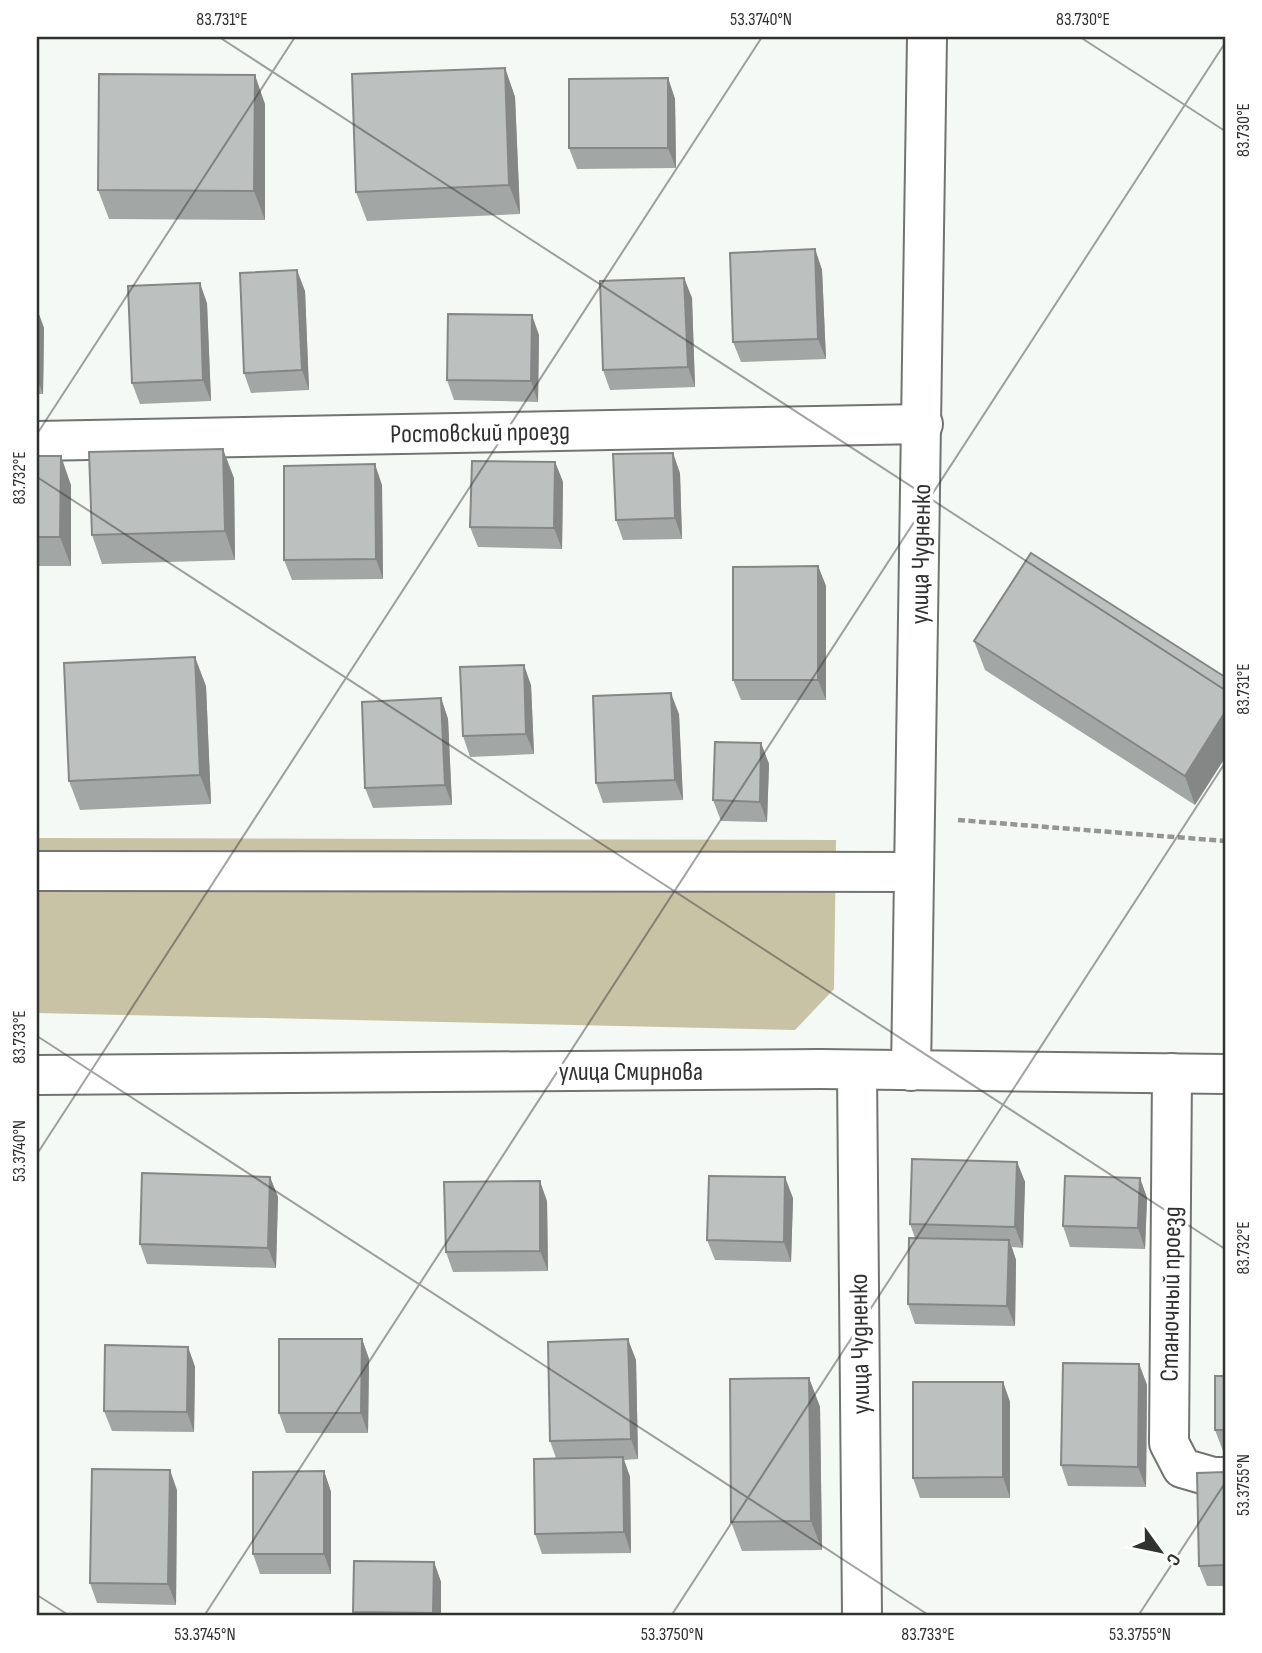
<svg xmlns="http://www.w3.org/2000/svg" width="1262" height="1653" font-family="'Sofia Sans Condensed',sans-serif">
  <rect width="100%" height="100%" fill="#f5f9f5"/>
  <polygon fill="#c7c3a4" points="37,838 836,840 834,989 795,1030 37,1013"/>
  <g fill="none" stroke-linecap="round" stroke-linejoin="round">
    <defs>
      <g id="minor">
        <polyline points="37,441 923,424"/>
        <polyline points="37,871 914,872"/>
        <polyline points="857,1071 862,1616"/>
        <polyline points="911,1071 927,37"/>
        <polyline points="1172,1073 1169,1443 1182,1468 1213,1477 1225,1477"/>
        <polyline points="37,1075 820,1069 1225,1074"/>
      </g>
    </defs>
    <use href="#minor" stroke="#717471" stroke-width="42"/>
    <polyline stroke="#939693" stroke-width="4.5" stroke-dasharray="7 3.5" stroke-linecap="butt" points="958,820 1225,841"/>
    <use href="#minor" stroke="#fff" stroke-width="38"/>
  </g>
  <g fill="#a2a6a5">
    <polygon points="505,68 515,97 520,214 367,221 356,192"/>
    <polygon points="668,78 675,99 676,168 577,169 569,148"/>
    <polygon points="265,104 265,220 109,219 98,190"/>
    <polygon points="815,249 822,270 826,359 741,362 733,342"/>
    <polygon points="684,278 692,298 695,387 610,390 603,370"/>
    <polygon points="305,291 309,390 251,393 244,373"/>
    <polygon points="207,303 211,401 140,404 132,383"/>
    <polygon points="37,309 44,328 43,394 37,394"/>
    <polygon points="539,335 538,402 454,400 447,380"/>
    <polygon points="37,456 71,485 71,566 37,566"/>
    <polygon points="555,462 563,482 562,549 478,547 470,527"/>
    <polygon points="680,473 682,539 623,540 616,520"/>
    <polygon points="234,478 235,560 102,564 92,535"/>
    <polygon points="382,485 383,579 292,580 284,560"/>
    <polygon points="818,566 826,586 826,700 741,700 733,680"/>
    <polygon points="974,641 1225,677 1195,805 985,670"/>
    <polygon points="531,685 534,754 470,757 463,736"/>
    <polygon points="206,686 211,804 80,810 69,781"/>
    <polygon points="441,698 448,719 452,805 373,808 365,788"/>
    <polygon points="679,714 683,800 603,803 596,783"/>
    <polygon points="761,743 769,764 767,822 721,821 713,800"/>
    <polygon points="1017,1162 1025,1182 1023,1248 1012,1247 1016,1260 1015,1326 915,1324 908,1304 915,1238 910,1224"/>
    <polygon points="270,1177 278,1197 276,1268 147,1264 140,1244"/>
    <polygon points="1140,1178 1147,1198 1145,1249 1070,1247 1063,1226"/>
    <polygon points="793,1198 791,1262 715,1260 707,1240"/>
    <polygon points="547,1201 548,1271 453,1272 446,1252"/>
    <polygon points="362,1339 369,1359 368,1433 286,1433 279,1413"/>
    <polygon points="188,1347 195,1367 194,1432 112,1431 104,1411"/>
    <polygon points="636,1360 638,1459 624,1460 630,1477 631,1553 542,1554 535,1534 556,1458 550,1441"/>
    <polygon points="1139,1364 1147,1385 1146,1487 1068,1486 1061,1465"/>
    <polygon points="1225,1376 1225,1451 1223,1451 1215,1430"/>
    <polygon points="809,1378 820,1407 822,1550 742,1551 731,1522"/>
    <polygon points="1003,1382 1010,1402 1010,1498 920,1498 913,1478"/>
    <polygon points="324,1471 331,1492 331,1574 260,1574 253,1554"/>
    <polygon points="1225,1472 1225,1586 1207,1586 1199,1566"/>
    <polygon points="177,1490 176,1605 97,1603 90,1583"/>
    <polygon points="434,1562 441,1582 441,1616 355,1616 353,1612"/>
  </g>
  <g fill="#848786">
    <polygon points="505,68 515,97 520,214 509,185"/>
    <polygon points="255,75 265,104 265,220 254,191"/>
    <polygon points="668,78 675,99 676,168 668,148"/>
    <polygon points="815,249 822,270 826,359 818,339"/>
    <polygon points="297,270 305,291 309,390 302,370"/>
    <polygon points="684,278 692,298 695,387 688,367"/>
    <polygon points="200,283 207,303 211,401 203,380"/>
    <polygon points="37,309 44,328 43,394 37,378"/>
    <polygon points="532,315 539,335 538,402 531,381"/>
    <polygon points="223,449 234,478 235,560 225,531"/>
    <polygon points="673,453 680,473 682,539 675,518"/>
    <polygon points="61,456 71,485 71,566 60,537"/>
    <polygon points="555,462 563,482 562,549 554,528"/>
    <polygon points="375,464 382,485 383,579 376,559"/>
    <polygon points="818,566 826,586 826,700 818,680"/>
    <polygon points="195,657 206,686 211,804 200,775"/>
    <polygon points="524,665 531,685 534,754 526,734"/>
    <polygon points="671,693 679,714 683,800 675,780"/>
    <polygon points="441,698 448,719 452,805 445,785"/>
    <polygon points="1225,712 1225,758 1195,805 1185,776"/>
    <polygon points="761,743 769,764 767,822 760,802"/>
    <polygon points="1017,1162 1025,1182 1023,1248 1015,1227"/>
    <polygon points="270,1177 278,1197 276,1268 268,1248"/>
    <polygon points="785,1177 793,1198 791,1262 784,1242"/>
    <polygon points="1140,1178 1147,1198 1145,1249 1138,1228"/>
    <polygon points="540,1181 547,1201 548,1271 540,1251"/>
    <polygon points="1009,1240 1016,1260 1015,1326 1007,1306"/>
    <polygon points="362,1339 369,1359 368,1433 361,1413"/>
    <polygon points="628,1339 636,1360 638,1459 631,1439"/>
    <polygon points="188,1347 195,1367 194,1432 187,1412"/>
    <polygon points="1139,1364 1147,1385 1146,1487 1138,1467"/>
    <polygon points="809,1378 820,1407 822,1550 811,1521"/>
    <polygon points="1003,1382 1010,1402 1010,1498 1003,1477"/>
    <polygon points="623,1457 630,1477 631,1553 624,1532"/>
    <polygon points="170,1470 177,1490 176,1605 168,1584"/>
    <polygon points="324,1471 331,1492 331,1574 324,1554"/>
    <polygon points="434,1562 441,1582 441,1616 434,1616 433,1613"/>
  </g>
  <g fill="#bcc1c0" stroke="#848786" stroke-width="2">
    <polygon points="505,68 509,185 356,192 352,74"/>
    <polygon points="99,74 255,75 254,191 98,190"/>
    <polygon points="668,78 668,148 569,148 569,79"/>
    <polygon points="815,249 818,339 733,342 730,253"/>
    <polygon points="297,270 302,370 244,373 240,273"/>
    <polygon points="684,278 688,367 603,370 600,281"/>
    <polygon points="200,283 203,380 132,383 128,286"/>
    <polygon points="448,314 532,315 531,381 447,380"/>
    <polygon points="223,449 225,531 92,535 89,452"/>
    <polygon points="673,453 675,518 616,520 613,454"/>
    <polygon points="37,456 61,456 60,537 37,537"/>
    <polygon points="472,461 555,462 554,528 470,527"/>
    <polygon points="375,464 376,559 284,560 284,466"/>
    <polygon points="1031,553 1225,677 1225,712 1185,776 974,641"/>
    <polygon points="818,566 818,680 733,680 733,567"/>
    <polygon points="195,657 200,775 69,781 64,663"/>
    <polygon points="524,665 526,734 463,736 460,667"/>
    <polygon points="671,693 675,780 596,783 593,696"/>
    <polygon points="441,698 445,785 365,788 362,702"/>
    <polygon points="715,742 761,743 760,802 713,800"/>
    <polygon points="912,1159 1017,1162 1015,1227 910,1224"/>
    <polygon points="142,1173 270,1177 268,1248 140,1244"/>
    <polygon points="709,1176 785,1177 784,1242 707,1240"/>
    <polygon points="1065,1176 1140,1178 1138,1228 1063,1226"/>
    <polygon points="540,1181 540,1251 446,1252 444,1182"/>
    <polygon points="909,1238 1009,1240 1007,1306 908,1304"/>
    <polygon points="279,1339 362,1339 361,1413 279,1413"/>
    <polygon points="628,1339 631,1439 550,1441 548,1342"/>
    <polygon points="105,1345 188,1347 187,1412 104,1411"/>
    <polygon points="1063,1363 1139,1364 1138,1467 1061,1465"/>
    <rect x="1215" y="1376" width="10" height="54"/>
    <polygon points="809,1378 811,1521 731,1522 730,1379"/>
    <polygon points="913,1382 1003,1382 1003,1477 913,1478"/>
    <polygon points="623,1457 624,1532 535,1534 534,1459"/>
    <polygon points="92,1469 170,1470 168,1584 90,1583"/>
    <polygon points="324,1471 324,1554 253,1554 253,1472"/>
    <polygon points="1225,1472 1225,1565 1199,1566 1197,1473"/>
    <polygon points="354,1561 434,1562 433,1613 353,1612"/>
  </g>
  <path fill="none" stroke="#303230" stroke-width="2" stroke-opacity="0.45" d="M219,37L1225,690M1080,37L1225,131M37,434L295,37M37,477L1225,1249M37,1036L930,1616M37,1154L762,37M37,1595L70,1616M204,1616L1225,43M671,1616L1225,763M1138,1616L1225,1483"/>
  <g text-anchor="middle" stroke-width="7" stroke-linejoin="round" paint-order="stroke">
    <g font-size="26" fill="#303230" stroke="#fff">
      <text transform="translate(480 432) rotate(-1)" y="9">Ростовский проезд</text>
      <text transform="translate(920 554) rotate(-89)" y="9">улица Чудненко</text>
      <text x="631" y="1080">улица Смирнова</text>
      <text transform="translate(1170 1294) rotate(-89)" y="9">Станочный проезд</text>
      <text transform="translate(859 1344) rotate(-91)" y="9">улица Чудненко</text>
    </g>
  </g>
  <rect width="1262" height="1653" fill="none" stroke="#ffffff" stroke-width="77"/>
  <g transform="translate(1160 1551) rotate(123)" stroke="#ffffff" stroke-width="5" paint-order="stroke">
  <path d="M0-5L12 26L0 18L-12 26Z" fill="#303230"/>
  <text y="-10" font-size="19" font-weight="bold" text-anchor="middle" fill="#303230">С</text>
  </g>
  <rect x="38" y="38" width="1186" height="1576" fill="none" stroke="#303230" stroke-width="2.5"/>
  <g font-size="18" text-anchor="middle" fill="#303230">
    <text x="222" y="25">83.731°E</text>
    <text x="761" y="25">53.3740°N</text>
    <text x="1083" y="25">83.730°E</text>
    <text transform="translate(1243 130) rotate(-90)" y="6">83.730°E</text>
    <text transform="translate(19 478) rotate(-90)" y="6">83.732°E</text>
    <text transform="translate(1243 689) rotate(-90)" y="6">83.731°E</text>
    <text transform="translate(19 1037) rotate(-90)" y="6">83.733°E</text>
    <text transform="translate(19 1151) rotate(-90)" y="6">53.3740°N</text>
    <text transform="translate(1243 1248) rotate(-90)" y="6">83.732°E</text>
    <text transform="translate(1243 1485) rotate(-90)" y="6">53.3755°N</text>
    <text x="205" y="1640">53.3745°N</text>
    <text x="672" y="1640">53.3750°N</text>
    <text x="928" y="1640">83.733°E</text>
    <text x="1140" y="1640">53.3755°N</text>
  </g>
</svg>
